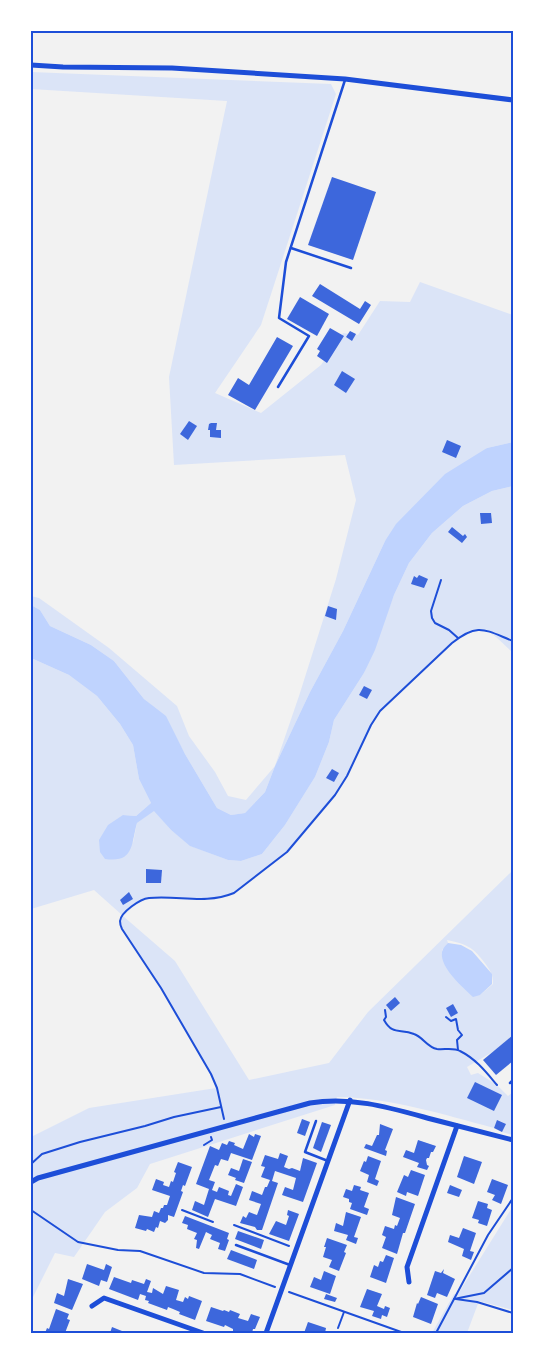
<svg xmlns="http://www.w3.org/2000/svg" width="544" height="1364" font-family="'Asap Condensed',sans-serif">
  <rect width="100%" height="100%" fill="#f2f2f2"/>
  <g fill="#dbe4f7" fill-rule="evenodd">
    <polygon points="31,72 331,84 336,94 261,325 215,393 261,413 321,365 343,333 358,335 380,301 410,302 420,282 513,315 513,442 487,448 385,541 343,631 310,692 275,766 265,792 245,813 231,815 217,808 185,754 166,718 144,699 114,661 91,645 50,626 40,610 31,605 31,596 39,598 109,648 177,706 189,736 215,772 228,796 246,800 275,766 299,696 336,579 356,500 345,455 174,465 169,377 227,101 31,89"/>
    <path d="M513,486V653C489,630 482,619 452,643L380,711L371,725L347,776L335,795L287,852L234,893L224,897L203,900L147,898L134,906L123,916L175,961L249,1080L329,1063L368,1012L513,870V1035L494,1051L467,1067L471,1075L478,1073L497,1085L508,1096L513,1092V1135L502,1132L506,1124L498,1120L494,1128C442,1114 391,1098 337,1097L335,1105L150,1164L137,1188L105,1212L74,1257L55,1253L31,1301V1137L89,1108L216,1088L211,1074L161,988L122,929L120,922L122,915L94,890L31,909V658L69,675L97,696L120,724L133,745L139,779L151,803L136,816L123,815L133,843L137,823L154,810L171,830L191,846L228,860L241,861L262,854L285,825L315,777L329,742L334,720L364,673L394,595L409,563L432,533L463,506L492,491ZM447,940C466,944 473,947 484,962C490,970 493,974 493,984L480,995L442,950L448,943Z"/>
    <polygon points="513,1206 513,1310 479,1301 467,1333 432,1333 454,1294 458,1294"/>
  </g>
  <g fill="#bfd3fe">
    <path d="M513,442V486L492,491L463,506L432,533L409,563L394,595L375,650L364,673L334,720L329,742L315,777L285,825L262,854L241,861L228,860L190,846L171,830L154,811L137,823C131,845 134,863 105,859L100,852L99,840L108,825L123,815L136,816L151,803L139,779L133,745L120,724L97,696L69,675L31,658V605L40,610L50,626L91,645L114,661L144,699L166,716L185,754L217,808L231,815L245,813L265,792L275,766L310,692L343,631L385,541L396,524L445,474L487,448Z"/>
    <path d="M448,943L461,945L472,951L492,974V984L480,995L473,997C463,987 436,965 443,949C444,947 446,945 448,943Z"/>
  </g>
  <g fill="#3d67dc">
    <polygon points="332,177 376,192 353,260 308,245"/>
    <polygon points="320,284 360,309 365,301 371,305 359,324 312,296"/>
    <polygon points="300,297 329,314 317,336 287,319"/>
    <polygon points="330,328 344,336 327,363 317,356 320,351 317,349"/>
    <polygon points="350,331 356,334 352,341 346,337"/>
    <polygon points="277,337 293,346 255,410 228,395 238,378 249,385"/>
    <polygon points="342,371 355,379 346,393 334,385"/>
    <polygon points="189,421 197,426 188,440 180,434"/>
    <polygon points="211,423 217,423 216,430 221,430 221,438 210,437 210,430 208,430 209,424"/>
    <polygon points="447,440 461,446 456,458 442,452"/>
    <polygon points="480,513 491,513 492,523 481,524"/>
    <polygon points="452,527 463,536 465,534 467,537 462,543 448,532"/>
    <polygon points="419,575 428,579 424,588 411,584 414,576 417,578"/>
    <polygon points="328,606 337,609 336,620 325,616"/>
    <polygon points="364,686 372,690 367,699 359,695"/>
    <polygon points="332,769 339,773 334,782 326,778"/>
    <polygon points="146,869 162,870 161,883 146,883"/>
    <polygon points="129,892 133,899 123,905 120,900"/>
    <polygon points="395,997 400,1003 391,1011 386,1005"/>
    <polygon points="453,1004 458,1013 451,1017 446,1008"/>
    <polygon points="513,1035 513,1061 496,1075 483,1060"/>
    <polygon points="475,1082 502,1095 494,1111 467,1098"/>
    <polygon points="302,1119 310,1122 305,1136 297,1133"/>
    <polygon points="497,1120 506,1124 502,1132 494,1128"/>
    <polygon points="322,1122 331,1125 321,1152 313,1148"/>
    <polygon points="380,1124 393,1129 385,1150 387,1151 386,1156 364,1148 366,1144 372,1146 377,1135 379,1135"/>
    <polygon points="249,1134 254,1137 255,1134 261,1136 252,1160 231,1153 228,1161 221,1159 218,1166 215,1165 209,1180 215,1182 212,1190 217,1192 219,1187 229,1191 228,1195 231,1196 236,1184 243,1187 236,1206 215,1199 208,1217 192,1210 195,1201 204,1205 209,1189 196,1184 210,1146 219,1150 222,1143 227,1145 229,1141 235,1143 234,1145 243,1149"/>
    <polygon points="418,1140 436,1146 433,1152 431,1152 429,1158 427,1158 426,1160 427,1165 429,1166 427,1170 417,1167 419,1163 403,1157 406,1150 414,1153"/>
    <polygon points="280,1153 288,1156 284,1167 289,1169 292,1168 300,1171 303,1158 317,1163 303,1202 282,1195 285,1187 293,1190 296,1178 275,1171 272,1181 278,1183 262,1230 257,1230 255,1227 240,1223 243,1216 246,1218 249,1212 257,1215 261,1204 249,1200 252,1191 262,1195 265,1187 267,1187 270,1180 261,1177 265,1167 261,1166 265,1155 278,1159"/>
    <polygon points="368,1156 381,1161 375,1179 379,1181 377,1186 367,1182 369,1175 360,1171 364,1161 366,1162"/>
    <polygon points="464,1156 482,1162 474,1184 457,1177"/>
    <polygon points="243,1159 252,1162 244,1183 235,1180 236,1178 228,1175 231,1168 239,1171"/>
    <polygon points="178,1162 192,1167 185,1186 183,1185 181,1191 183,1192 174,1217 168,1215 168,1220 165,1223 160,1221 158,1228 156,1227 154,1232 147,1229 146,1231 135,1228 139,1215 152,1217 154,1211 159,1213 161,1208 163,1208 164,1205 167,1205 170,1196 152,1190 156,1179 164,1182 163,1185 169,1187 171,1181 173,1182 176,1173 174,1172"/>
    <polygon points="411,1170 425,1175 418,1196 407,1192 406,1196 397,1192 404,1175 408,1177"/>
    <polygon points="492,1179 508,1185 501,1204 492,1200 495,1195 487,1192"/>
    <polygon points="354,1185 361,1187 360,1190 369,1193 364,1207 369,1209 367,1215 350,1209 352,1203 349,1202 349,1199 343,1197 346,1189 352,1191"/>
    <polygon points="450,1185 462,1190 459,1197 447,1193"/>
    <polygon points="396,1197 415,1204 405,1233 403,1233 397,1254 382,1248 386,1237 382,1235 385,1226 394,1229 395,1225 397,1226 400,1218 392,1215"/>
    <polygon points="478,1201 488,1204 487,1208 492,1210 487,1226 478,1223 479,1220 472,1218"/>
    <polygon points="288,1210 299,1214 289,1241 269,1234 276,1221 286,1225 289,1216 287,1215"/>
    <polygon points="346,1212 361,1217 354,1237 358,1238 356,1244 346,1240 348,1235 334,1231 336,1223 343,1226"/>
    <polygon points="185,1216 229,1233 227,1239 229,1240 225,1251 218,1249 220,1243 210,1239 212,1235 206,1232 199,1249 196,1248 197,1240 194,1239 197,1233 187,1229 188,1225 182,1223"/>
    <polygon points="463,1228 476,1233 470,1251 474,1252 471,1260 462,1256 464,1249 448,1242 450,1235 459,1238"/>
    <polygon points="238,1231 264,1240 261,1249 235,1239"/>
    <polygon points="327,1238 347,1245 344,1252 346,1253 339,1271 329,1267 332,1260 323,1257 326,1247 324,1247"/>
    <polygon points="231,1250 257,1260 254,1269 227,1259"/>
    <polygon points="386,1255 394,1258 386,1283 370,1277 374,1265 378,1267 380,1261 383,1262"/>
    <polygon points="87,1264 104,1270 106,1264 112,1267 107,1282 101,1280 99,1286 82,1279"/>
    <polygon points="444,1269 443,1273 455,1279 447,1297 437,1293 435,1298 427,1295 435,1271 441,1273"/>
    <polygon points="324,1271 336,1276 330,1294 310,1287 314,1277 321,1280"/>
    <polygon points="114,1277 131,1283 132,1280 144,1284 146,1279 151,1281 147,1292 152,1293 153,1288 163,1294 166,1286 179,1290 176,1300 183,1302 185,1297 188,1299 189,1296 202,1301 195,1320 179,1314 180,1312 173,1309 168,1307 167,1310 148,1303 149,1301 145,1300 146,1296 140,1294 138,1300 109,1289"/>
    <polygon points="68,1279 83,1284 72,1310 54,1303 57,1293 64,1296"/>
    <polygon points="367,1289 382,1294 377,1306 384,1309 385,1306 390,1308 387,1317 382,1315 381,1319 372,1316 374,1311 360,1307"/>
    <polygon points="326,1294 337,1298 335,1302 324,1299"/>
    <polygon points="421,1297 438,1304 431,1324 413,1317 417,1303 418,1304"/>
    <polygon points="211,1307 223,1311 224,1310 229,1312 230,1310 240,1314 238,1318 248,1321 251,1314 260,1317 255,1329 253,1329 252,1333 238,1333 233,1331 233,1329 225,1325 224,1327 206,1321"/>
    <polygon points="56,1309 69,1314 67,1319 70,1320 65,1333 45,1333 47,1328 49,1329"/>
    <polygon points="308,1322 326,1328 325,1333 304,1333"/>
    <polygon points="112,1327 122,1331 121,1333 110,1333"/>
  </g>
  <g fill="none" stroke-linecap="round" stroke-linejoin="round">
    <g stroke="#1d4ed8" stroke-width="2">
      <polyline points="441,580 431,611 432,618 435,623 449,630 458,638"/>
      <path d="M385,1010L386,1017L384,1020C393,1036 400,1028 414,1034C423,1037 427,1047 437,1049C444,1050 453,1047 460,1051C476,1059 486,1072 497,1085"/>
      <polyline points="446,1017 451,1021 456,1019 458,1030 462,1035 457,1040 458,1050"/>
      <path d="M224,1119L217,1088L211,1074L161,988L122,929C121,927 120,923 120,921C121,912 140,899 149,898C180,895 204,905 234,893L287,852L335,795L347,776L371,725L380,711L452,643C478,622 485,630 513,641"/>
      <polyline points="204,1145 212,1140 211,1137"/>
      <polyline points="31,1164 42,1154 80,1142 145,1126 174,1117 221,1107"/>
      <polyline points="31,1210 78,1242 118,1250 140,1251 204,1273 240,1274 275,1287"/>
      <polyline points="182,1210 213,1222"/>
      <polyline points="234,1225 289,1246"/>
      <polyline points="289,1292 404,1333"/>
      <polyline points="454,1299 484,1293 513,1268"/>
      <polyline points="456,1299 477,1302 513,1313"/>
      <polyline points="338,1328 344,1312"/>
      <polyline points="436,1333 488,1235 513,1198"/>
    </g>
    <g stroke="#1d4ed8" stroke-width="2.5">
      <polyline points="291,248 351,268"/>
      <polyline points="278,387 309,336 279,318 286,262 345,80"/>
      <polyline points="510,1083 513,1080"/>
      <polyline points="316,1121 305,1152 328,1161"/>
      <polyline points="236,1245 290,1265"/>
    </g>
    <g stroke="#1d4ed8" stroke-width="5">
      <polyline points="31,65 63,67 172,68 345,79 513,100"/>
      <path d="M31,1182L38,1178L310,1103C352,1096 391,1108 431,1119C458,1126 485,1133 513,1140"/>
      <polyline points="409,1282 407,1267 457,1126"/>
      <polyline points="92,1306 104,1298 203,1333"/>
      <polyline points="266,1333 350,1100"/>
    </g>
  </g>
  <rect width="544" height="1364" fill="none" stroke="#ffffff" stroke-width="65"/>
  <rect x="32" y="32" width="480" height="1300" fill="none" stroke="#1d4ed8" stroke-width="2"/>
</svg>
